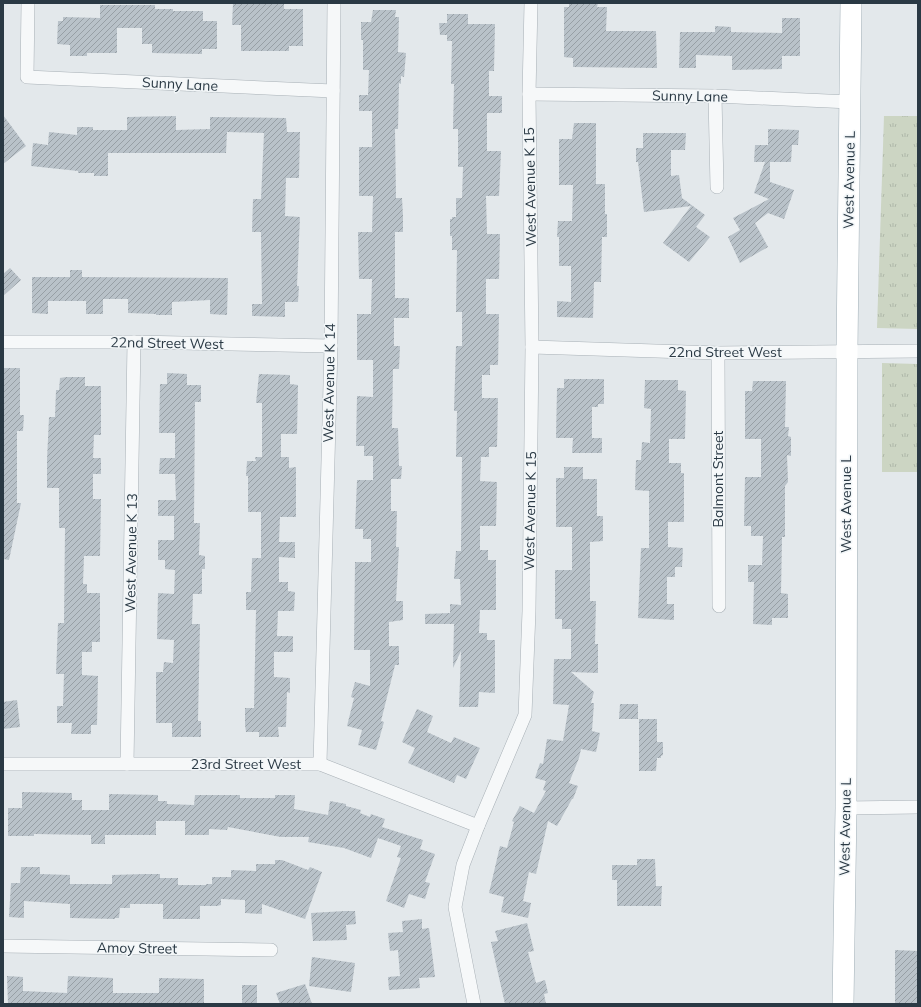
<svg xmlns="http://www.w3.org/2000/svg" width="921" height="1007" font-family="Mulish,sans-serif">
  <defs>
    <pattern id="grass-tufts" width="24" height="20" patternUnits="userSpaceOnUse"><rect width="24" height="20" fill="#ccd5c3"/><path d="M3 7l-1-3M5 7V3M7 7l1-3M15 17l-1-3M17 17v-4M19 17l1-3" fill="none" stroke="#afb8a9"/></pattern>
    <pattern id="building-hatch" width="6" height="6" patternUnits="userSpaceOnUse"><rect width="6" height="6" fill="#b9c2c9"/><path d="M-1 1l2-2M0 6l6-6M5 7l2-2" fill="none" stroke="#979fa5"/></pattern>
  </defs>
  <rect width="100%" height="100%" fill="#e3e8eb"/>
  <g fill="url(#grass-tufts)">
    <polygon points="884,116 918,116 918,329 877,328"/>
    <polygon points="882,363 918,364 918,472 882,472"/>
  </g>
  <g fill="url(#building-hatch)">
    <polygon points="233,3 284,4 284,9 303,9 303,46 289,46 289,51 241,51 241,25 232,25"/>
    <polygon points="569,3 598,3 597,7 607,7 606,31 656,31 657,68 573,67 573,58 564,57 564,7 569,7"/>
    <polygon points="100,5 155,5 155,9 173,9 173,11 203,11 203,21 217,21 217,49 202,49 202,54 152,53 152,44 142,44 142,28 117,28 117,53 87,53 87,56 70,56 70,45 57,44 58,21 63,21 63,17 100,18"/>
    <polygon points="373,10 396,10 395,17 399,17 398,52 406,53 404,77 401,76 401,84 399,83 398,129 395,129 396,198 402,198 403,216 403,232 395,232 395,298 409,298 409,318 394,318 394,346 400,346 399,369 393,369 392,428 398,428 399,466 402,466 401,479 391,479 391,511 397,511 396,547 399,547 396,601 403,601 403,620 389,622 389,646 399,646 399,665 395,665 381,721 384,722 376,750 358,745 362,730 347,726 354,698 351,697 355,682 370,686 370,650 354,650 355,562 371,562 371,539 363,539 363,529 355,529 357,480 373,480 373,456 364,456 364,446 356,446 357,396 373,397 373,360 357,360 357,314 371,314 372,279 359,279 358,232 372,232 373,196 359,196 359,147 372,147 372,111 359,111 359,95 368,95 369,70 363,70 363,40 361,40 361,22 371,22"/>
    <polygon points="447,14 468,14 468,24 495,24 494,71 489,71 489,96 502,96 502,113 487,113 487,151 501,151 499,196 486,196 487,234 500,234 499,279 486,279 486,314 499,314 498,365 490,365 490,375 482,375 482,398 498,398 497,447 489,447 489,457 481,457 480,481 497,482 496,526 480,526 480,550 488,550 488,560 496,560 496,610 480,610 479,633 487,633 487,640 495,640 495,693 479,692 478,707 459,707 461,651 453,668 454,624 425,624 425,614 450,613 450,604 461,605 460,579 454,579 456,551 461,551 462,457 456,457 457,411 454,411 456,346 462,346 462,312 456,312 457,250 452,250 452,236 450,236 450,219 452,219 452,217 456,217 456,198 462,198 463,167 458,167 458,129 453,129 454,84 451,84 452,41 447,41 447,35 440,35 439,23 447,23"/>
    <polygon points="782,18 800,18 800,56 782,56 782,69 732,70 732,56 696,55 696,68 679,68 680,32 715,32 715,26 731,27 731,32 782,33"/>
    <polygon points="3,115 26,146 3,164"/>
    <polygon points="176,116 176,130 210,129 210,117 286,118 287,132 300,132 299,178 286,178 285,216 300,217 297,286 299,286 298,302 285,302 285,317 252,316 252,304 262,304 261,232 252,232 253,199 261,199 264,133 227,132 226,153 108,153 108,176 94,176 94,173 78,173 78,171 31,166 33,143 48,145 49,132 77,135 77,127 93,127 93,130 127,130 127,117"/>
    <polygon points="574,123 596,123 596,184 605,184 605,214 607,214 607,237 602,237 601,282 594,282 593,318 557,317 557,301 571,302 571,266 559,266 559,237 557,237 558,221 572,221 573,185 559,185 559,139 572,139"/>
    <polygon points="768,129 799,130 798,145 792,145 791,162 770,162 770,182 794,190 784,219 768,213 755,223 768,247 740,263 728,237 740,230 733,218 769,199 754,193 765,162 754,162 755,145 768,145"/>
    <polygon points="643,133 686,133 685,150 671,150 671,176 679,175 682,198 705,215 696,227 710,237 689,262 663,243 691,206 644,212 638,162 636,162 636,148 643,148"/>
    <polygon points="10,268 21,280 3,296 3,274"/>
    <polygon points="70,270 82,270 82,277 228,278 227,315 210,314 210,300 172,302 172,315 156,315 156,314 128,313 128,299 103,299 103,314 86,314 86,301 48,301 48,314 32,313 32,277 70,277"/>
    <polygon points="3,368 20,368 20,415 24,415 23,431 17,431 17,503 21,503 9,560 3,559"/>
    <polygon points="167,373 187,374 187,385 201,385 201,402 195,402 194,523 200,523 199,555 205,556 205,569 202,569 202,594 193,594 192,624 200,624 198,721 201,721 201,737 172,737 172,723 156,723 156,672 163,672 164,662 173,663 174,640 157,639 158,593 174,594 175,570 165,569 165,560 158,560 158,540 174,540 174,516 158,516 158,500 176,500 175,474 159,474 160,458 175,458 175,433 159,433 160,384 167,384"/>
    <polygon points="259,374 290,375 290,384 298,385 297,434 281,434 281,457 289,457 289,468 296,467 296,517 280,517 279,542 295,542 295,558 279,557 279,582 288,582 288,591 295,592 294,611 278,611 277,636 293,636 293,652 274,652 274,677 290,678 290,693 287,692 286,727 278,727 279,737 259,737 259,732 246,732 245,725 245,708 254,708 256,610 246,610 246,592 251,592 252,558 261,558 261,512 248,512 248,476 246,476 247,461 256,461 255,457 262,457 262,403 256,403"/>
    <polygon points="66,377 85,377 85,386 101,386 101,435 94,435 93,458 101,458 101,474 93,474 93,499 101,499 100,556 84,556 83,584 87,584 87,593 100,593 100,642 92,642 92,652 82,652 82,675 98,676 97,725 91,725 91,734 71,734 72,723 57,723 57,706 63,706 64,674 56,674 58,623 64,623 65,528 59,528 59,488 47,488 47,460 49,417 55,417 56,390 59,390 60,378"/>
    <polygon points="564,379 604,379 604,404 598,404 598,407 592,407 592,438 602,438 602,453 572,453 573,438 556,438 557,388 564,388"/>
    <polygon points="645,380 678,380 678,390 686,391 685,439 669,439 669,463 681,463 681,473 684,473 684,522 668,522 668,547 683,548 682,567 675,567 675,577 667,577 667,604 674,604 674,620 638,618 641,548 649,548 649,491 635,490 636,460 641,460 642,442 650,443 651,409 644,408"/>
    <polygon points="753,381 786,381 785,427 789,427 788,436 791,437 791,456 787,455 788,482 785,486 785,537 782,537 781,593 788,594 788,618 772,618 772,625 753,624 754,582 748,582 748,565 762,565 763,536 751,536 751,526 744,526 745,477 761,477 761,439 745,439 745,391 752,391"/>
    <polygon points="564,467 583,467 583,479 597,479 597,516 603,516 603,541 590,542 590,601 596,601 595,644 598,644 598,673 571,672 594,692 591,703 594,703 592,731 600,733 596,752 581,749 579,758 569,783 578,786 573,799 572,799 557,826 548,821 536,874 529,872 523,901 531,903 528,918 501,912 504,897 489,893 500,846 507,848 514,822 512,821 520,806 534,813 546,791 543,790 546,781 535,778 540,763 543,764 547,739 563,741 569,705 553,704 554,659 571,659 571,629 562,629 562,619 555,619 555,570 572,570 572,527 556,527 556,478 564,478"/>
    <polygon points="17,700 20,727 3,729 3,702"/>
    <polygon points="620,704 638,704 638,719 619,719"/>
    <polygon points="417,709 433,716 427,732 451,743 454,737 480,748 466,779 457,775 454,783 408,763 415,748 402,742"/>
    <polygon points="639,719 657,719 657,742 663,742 663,755 661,756 661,758 657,758 656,771 639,771"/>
    <polygon points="22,792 72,793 72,800 82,800 82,810 109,810 109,794 158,795 158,801 167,801 167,804 194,805 195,795 240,795 240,798 275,798 275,795 295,795 294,809 328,815 330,801 346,804 346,806 361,810 360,813 370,817 371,814 385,819 382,827 423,840 420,849 435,854 425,882 430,883 425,899 409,894 404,908 386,901 401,858 397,857 401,846 378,838 371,858 344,848 308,842 309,837 281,837 228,827 227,830 209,829 209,835 185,835 185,821 156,821 156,835 105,835 105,844 91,844 91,835 34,834 34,836 8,836 8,808 22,808"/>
    <polygon points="637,859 655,859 656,886 662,886 661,906 617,906 617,880 612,880 612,865 637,865"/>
    <polygon points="275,860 282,860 308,870 310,867 322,872 305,919 262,904 262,914 245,913 245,900 221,899 221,905 217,906 200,906 200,919 163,919 163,904 130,904 130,908 120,908 119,918 115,918 115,919 70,918 70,904 24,901 24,918 9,917 11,883 20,883 21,867 40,867 40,874 70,875 70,884 112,884 112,875 145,874 160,874 160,878 178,878 178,885 206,885 206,884 212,884 212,877 231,877 231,870 256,871 256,864 275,864"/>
    <polygon points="345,911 355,911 356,924 346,925 347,940 313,941 311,913"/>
    <polygon points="422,919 422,929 429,928 435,977 419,978 420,988 389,990 388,977 400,976 398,950 390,951 388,933 403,932 402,921"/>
    <polygon points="527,923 534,951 528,952 536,983 545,980 548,993 544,994 546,1004 505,1004 491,942 498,941 495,931"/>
    <polygon points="895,950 918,951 918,1004 895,1004"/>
    <polygon points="312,957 355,963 351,992 309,986"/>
    <polygon points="7,976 23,977 23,991 67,993 68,976 113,978 113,993 159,993 159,978 204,979 204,1004 8,1004"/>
    <polygon points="305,984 312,1004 280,1004 276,993"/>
    <rect x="242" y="985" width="15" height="19"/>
  </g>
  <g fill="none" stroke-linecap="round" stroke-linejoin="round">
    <defs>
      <g id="minor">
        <polyline points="28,3 27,77 333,91"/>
        <polyline points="529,94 715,96 850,102"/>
        <polyline points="715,96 717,187"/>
        <polyline points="3,342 134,342 331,346"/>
        <polyline points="532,347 718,353 918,351"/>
        <polyline points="718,353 719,606"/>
        <polyline points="3,764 320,764 478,826"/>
        <polyline points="127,764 134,342"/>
        <polyline points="320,764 331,346 334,3"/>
        <polyline points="846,808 918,807"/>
        <polyline points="3,946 271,950"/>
        <polyline points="474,1004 455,907 463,865 478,826 525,715 529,611 532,347 529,94 531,3"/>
      </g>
      <polyline id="primary" points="843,1004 846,808 847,351 851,3"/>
    </defs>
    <use href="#minor" stroke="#a8b0b6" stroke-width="14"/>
    <use href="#primary" stroke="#a1afb7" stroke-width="22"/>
    <use href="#minor" stroke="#f6f8f9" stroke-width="13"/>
    <use href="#primary" stroke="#fff" stroke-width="21"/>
  </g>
  <g text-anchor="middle" stroke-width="3" stroke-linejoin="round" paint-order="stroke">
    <g font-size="14" fill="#2a3944" stroke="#f2f6f8">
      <text transform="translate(180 84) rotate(3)" y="5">Sunny Lane</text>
      <text transform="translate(690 96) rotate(1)" y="5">Sunny Lane</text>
      <text transform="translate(849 180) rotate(-89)" y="5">West Avenue L</text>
      <text transform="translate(530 187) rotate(-91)" y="5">West Avenue K 15</text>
      <text transform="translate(167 343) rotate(1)" y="5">22nd Street West</text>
      <text x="725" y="357">22nd Street West</text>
      <text transform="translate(329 383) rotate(-89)" y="5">West Avenue K 14</text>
      <text transform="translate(718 479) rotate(-90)" y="5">Balmont Street</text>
      <text transform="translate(846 504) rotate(-90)" y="5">West Avenue L</text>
      <text transform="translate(530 511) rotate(-89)" y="5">West Avenue K 15</text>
      <text transform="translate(131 553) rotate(-89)" y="5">West Avenue K 13</text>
      <text x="246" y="769">23rd Street West</text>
      <text transform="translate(845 827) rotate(-89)" y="5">West Avenue L</text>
      <text transform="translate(137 948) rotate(1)" y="5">Amoy Street</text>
    </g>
  </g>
  <rect width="921" height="1007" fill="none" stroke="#2a3944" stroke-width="8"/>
</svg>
